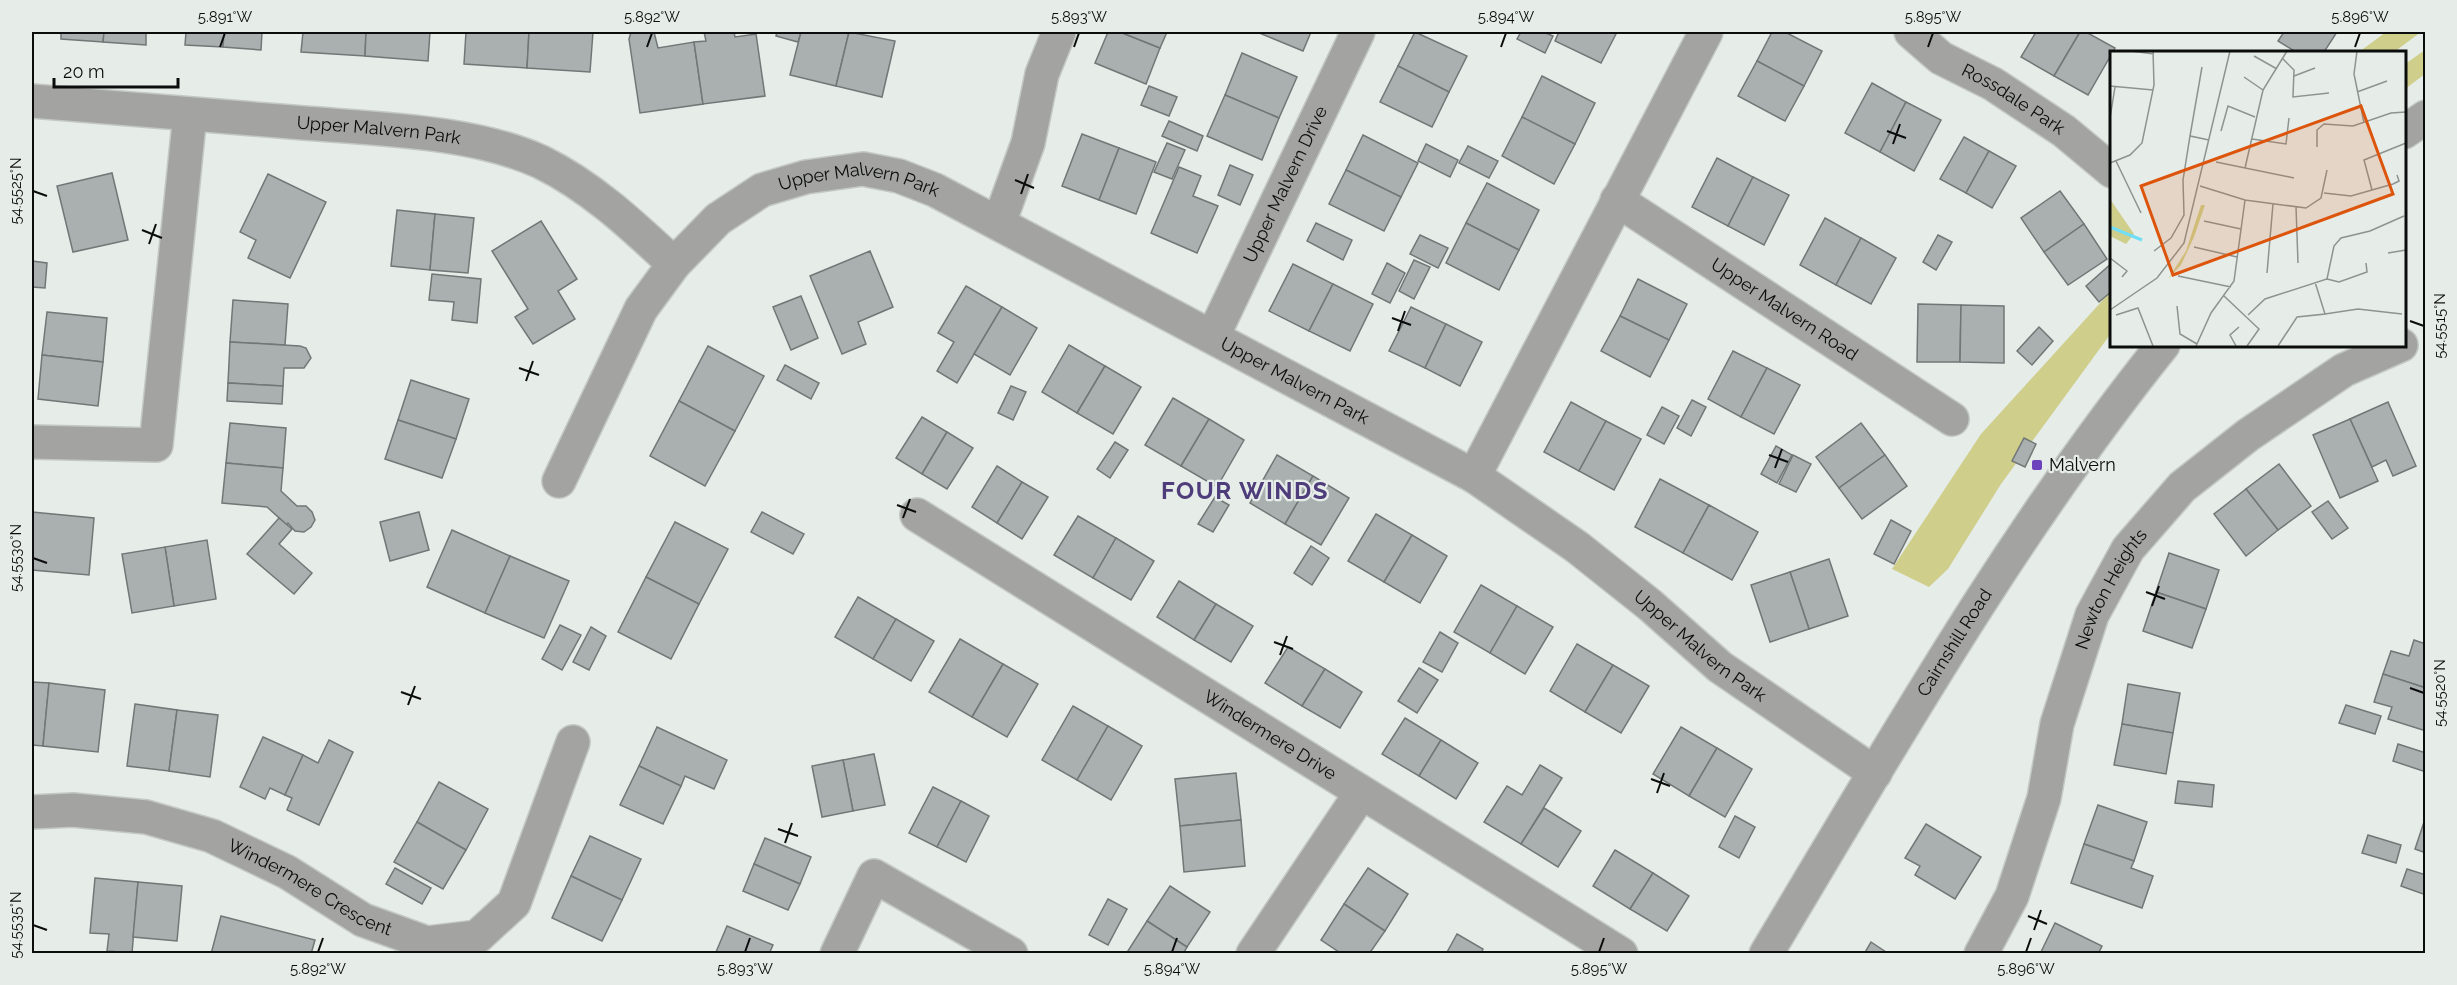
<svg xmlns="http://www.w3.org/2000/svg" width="2457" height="985" font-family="Raleway,sans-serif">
  <rect width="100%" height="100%" fill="#e6ece8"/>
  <g fill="#cfce8a">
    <polygon points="2386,32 2421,32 2394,52 2359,52"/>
    <polygon points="2425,50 2425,74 2405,89 2405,64"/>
    <polygon points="2112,290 2112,332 2001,484 1948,569 1929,587 1892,569 1981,434"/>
  </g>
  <g fill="#aab0af" stroke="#717776" stroke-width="1.5">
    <polygon points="61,32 104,32 103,42 61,39"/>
    <polygon points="104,32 146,32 146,45 103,42"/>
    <polygon points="186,32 224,32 223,47 185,45"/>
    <polygon points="224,32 262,32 261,50 223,47"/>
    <polygon points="303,32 366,32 365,56 301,52"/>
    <polygon points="366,32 430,32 428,61 365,56"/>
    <polygon points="466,32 529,32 527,68 464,64"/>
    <polygon points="529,32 593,32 590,72 527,68"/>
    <polygon points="631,32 654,32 658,48 694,42 703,104 640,113 629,39"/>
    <polygon points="704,32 734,32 735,37 756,34 765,96 703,104 694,42 706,41"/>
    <polygon points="777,32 801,32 798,42 776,36"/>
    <polygon points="801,32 849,32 836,86 790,75"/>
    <polygon points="849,32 895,41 882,97 836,86"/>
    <polygon points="1108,32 1120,32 1160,48 1146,84 1095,63"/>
    <polygon points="1120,32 1167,32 1160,48"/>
    <polygon points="1257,32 1311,32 1303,51"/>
    <polygon points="1415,32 1467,56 1449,92 1398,66"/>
    <polygon points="1521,32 1543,32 1553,36 1545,53 1517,39"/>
    <polygon points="1559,32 1617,32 1601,63 1555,41"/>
    <polygon points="1772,32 1785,32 1822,51 1804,86 1757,61"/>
    <polygon points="2036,32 2080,32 2054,76 2021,57"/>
    <polygon points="2080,32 2086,32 2115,48 2088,95 2054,76"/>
    <polygon points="2284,32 2337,32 2324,52 2296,52 2278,41"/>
    <polygon points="1242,53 1297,77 1279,118 1225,95"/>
    <polygon points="1757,61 1804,86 1785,121 1738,96"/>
    <polygon points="1398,66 1449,92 1432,127 1380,102"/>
    <polygon points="1542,76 1595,103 1575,144 1522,117"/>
    <polygon points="1872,83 1906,102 1880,152 1845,133"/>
    <polygon points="1149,86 1177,97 1169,116 1141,105"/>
    <polygon points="1225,95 1279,118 1262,160 1207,136"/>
    <polygon points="1906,102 1941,120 1914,171 1880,152"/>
    <polygon points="1522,117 1575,144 1554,184 1502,156"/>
    <polygon points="1169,121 1203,136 1197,151 1162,136"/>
    <polygon points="1082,134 1119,148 1099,200 1062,186"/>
    <polygon points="1363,135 1418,163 1401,197 1346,170"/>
    <polygon points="1964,137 1989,151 1966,193 1940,179"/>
    <polygon points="1167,143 1185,150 1172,179 1154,172"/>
    <polygon points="1426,144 1458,160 1450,177 1418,161"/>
    <polygon points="1468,146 1498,161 1489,178 1459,163"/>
    <polygon points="1119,148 1156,162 1136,214 1099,200"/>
    <polygon points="1989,151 2016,166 1992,208 1966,193"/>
    <polygon points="1717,158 1753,177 1728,226 1692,207"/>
    <polygon points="1230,165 1253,175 1240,205 1218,195"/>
    <polygon points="1179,167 1201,176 1193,196 1218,206 1197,253 1151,233"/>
    <polygon points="1346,170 1401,197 1384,231 1329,204"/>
    <polygon points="112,173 128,240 73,252 57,186"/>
    <polygon points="268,174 326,202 290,278 248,258 256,240 240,232"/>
    <polygon points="1753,177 1789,195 1764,245 1728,226"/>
    <polygon points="1487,183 1539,210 1519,250 1466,223"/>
    <polygon points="2060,191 2084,224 2044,252 2021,218"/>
    <polygon points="397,210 435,214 430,270 391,266"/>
    <polygon points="435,214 474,218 468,273 430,270"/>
    <polygon points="1825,218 1861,238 1836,285 1800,265"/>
    <polygon points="541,221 577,279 558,291 575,319 533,344 515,317 528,309 492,251"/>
    <polygon points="1316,223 1352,240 1343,260 1307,241"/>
    <polygon points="1466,223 1519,250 1499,290 1446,263"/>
    <polygon points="2084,224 2107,259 2068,285 2044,252"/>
    <polygon points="1420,235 1448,248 1438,268 1410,254"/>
    <polygon points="1938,235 1952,242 1936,270 1923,262"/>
    <polygon points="1861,238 1896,258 1871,304 1836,285"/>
    <polygon points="870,251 893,307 858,322 866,344 842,354 810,276"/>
    <polygon points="1414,260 1430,267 1414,299 1399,291"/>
    <polygon points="32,261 47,263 45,288 32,287"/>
    <polygon points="1387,263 1405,273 1390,303 1372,294"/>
    <polygon points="2112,263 2112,291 2099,302 2086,286"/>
    <polygon points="1293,264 1333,284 1309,331 1269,311"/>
    <polygon points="432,274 481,279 477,323 452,320 454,302 429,300"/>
    <polygon points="1638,279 1687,304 1669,340 1620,316"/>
    <polygon points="1333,284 1373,304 1350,351 1309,331"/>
    <polygon points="966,286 1002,307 957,383 937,371 954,342 938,333"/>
    <polygon points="801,296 818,338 791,350 773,307"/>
    <polygon points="233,300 288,304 285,345 230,342"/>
    <polygon points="1918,304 1961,305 1960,362 1917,362"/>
    <polygon points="1961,305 2004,306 2004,363 1960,362"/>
    <polygon points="1002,307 1037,328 1010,375 974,354"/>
    <polygon points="1411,307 1446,324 1425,368 1389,351"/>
    <polygon points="47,312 107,318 103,362 42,355"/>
    <polygon points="1620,316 1669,340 1650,377 1601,351"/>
    <polygon points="1446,324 1482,342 1460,386 1425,368"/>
    <polygon points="2039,327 2053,341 2032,365 2017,351"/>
    <polygon points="230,342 300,346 306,348 311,358 304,368 284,368 283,386 228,383"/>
    <polygon points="1069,345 1105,366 1077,413 1042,392"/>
    <polygon points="708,346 764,376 735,431 679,401"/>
    <polygon points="1733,351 1767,368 1741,417 1708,399"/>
    <polygon points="42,355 103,362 98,406 38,399"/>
    <polygon points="785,365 819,383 811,399 777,380"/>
    <polygon points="1105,366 1141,387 1113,434 1077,413"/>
    <polygon points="1767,368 1800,385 1774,434 1741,417"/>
    <polygon points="411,380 469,399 456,439 398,420"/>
    <polygon points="228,383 283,386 282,404 227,401"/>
    <polygon points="1011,386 1026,392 1013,420 998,413"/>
    <polygon points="1173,398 1209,419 1181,466 1145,445"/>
    <polygon points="1692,400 1706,407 1691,436 1677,428"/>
    <polygon points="679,401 735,431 705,486 650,456"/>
    <polygon points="1571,402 1606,421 1579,471 1544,452"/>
    <polygon points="2388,402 2416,466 2393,476 2386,460 2372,467 2350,419"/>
    <polygon points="1662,407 1679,416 1664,444 1647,435"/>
    <polygon points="922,417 947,432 922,474 896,458"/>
    <polygon points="1209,419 1244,440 1217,487 1181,466"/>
    <polygon points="2350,419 2378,481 2340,498 2313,435"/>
    <polygon points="398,420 456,439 442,478 385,459"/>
    <polygon points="1606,421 1641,439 1614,490 1579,471"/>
    <polygon points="230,423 286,428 283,468 226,463"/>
    <polygon points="1861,423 1885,455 1839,488 1816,457"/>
    <polygon points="947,432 973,448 947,489 922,474"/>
    <polygon points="2024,438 2036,444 2025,467 2012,461"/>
    <polygon points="1115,442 1128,450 1110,478 1097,469"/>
    <polygon points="1776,446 1792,455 1777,483 1761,474"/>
    <polygon points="1277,455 1313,476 1285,524 1250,503"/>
    <polygon points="1793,455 1811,464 1796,492 1779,484"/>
    <polygon points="1885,455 1907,486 1862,519 1839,488"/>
    <polygon points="226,463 283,468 281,491 297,506 306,506 312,512 315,520 311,527 304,532 295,531 288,523 287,525 267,507 222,503"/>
    <polygon points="2279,464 2311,506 2278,530 2246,489"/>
    <polygon points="997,466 1022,482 997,523 972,507"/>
    <polygon points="1313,476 1349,498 1321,545 1285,524"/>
    <polygon points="1660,479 1709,505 1683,553 1635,527"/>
    <polygon points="1022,482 1048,497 1022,539 997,523"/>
    <polygon points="2246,489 2278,530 2246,556 2214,514"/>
    <polygon points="1215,497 1229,505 1213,532 1198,524"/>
    <polygon points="2328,501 2348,528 2332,539 2312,512"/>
    <polygon points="1709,505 1758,532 1732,580 1683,553"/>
    <polygon points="32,512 94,518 89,575 32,570"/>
    <polygon points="419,512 429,550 390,561 380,522"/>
    <polygon points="762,512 804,534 793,554 751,532"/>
    <polygon points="1376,514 1412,535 1384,582 1348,561"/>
    <polygon points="1078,516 1116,538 1093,578 1054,555"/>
    <polygon points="279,518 292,529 279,544 312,573 294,594 247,554"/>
    <polygon points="1891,520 1911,531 1894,564 1874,554"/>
    <polygon points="675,522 728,549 699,604 646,577"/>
    <polygon points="452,530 510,556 485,613 427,587"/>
    <polygon points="1412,535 1447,556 1420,603 1384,582"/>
    <polygon points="1116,538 1154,561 1131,600 1093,578"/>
    <polygon points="207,540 216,599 174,606 165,547"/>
    <polygon points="1311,546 1329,558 1312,585 1294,573"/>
    <polygon points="165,547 174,606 132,613 122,554"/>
    <polygon points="2169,553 2219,570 2206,609 2156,592"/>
    <polygon points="510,556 569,581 544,638 485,613"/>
    <polygon points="1829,559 1848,616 1809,629 1790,572"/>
    <polygon points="1790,572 1809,629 1770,642 1751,585"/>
    <polygon points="646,577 699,604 671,659 618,632"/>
    <polygon points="1179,581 1216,604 1194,640 1157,617"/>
    <polygon points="1481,585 1517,606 1490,653 1454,632"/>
    <polygon points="2156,592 2206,609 2192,648 2143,631"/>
    <polygon points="858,597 896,619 873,659 835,637"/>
    <polygon points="1216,604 1253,626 1231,662 1194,640"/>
    <polygon points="1517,606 1553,627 1525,674 1490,653"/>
    <polygon points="896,619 934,641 911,681 873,659"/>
    <polygon points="560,625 581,635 562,670 542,659"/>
    <polygon points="591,627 606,636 589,670 573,662"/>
    <polygon points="1440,632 1458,643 1442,672 1423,662"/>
    <polygon points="960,639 1003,664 972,717 929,692"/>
    <polygon points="2414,640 2426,644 2426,688 2383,674 2391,651 2409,656"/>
    <polygon points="1577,644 1613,665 1585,712 1550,691"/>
    <polygon points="1288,647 1325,669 1302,706 1265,683"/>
    <polygon points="1003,664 1038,684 1007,737 972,717"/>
    <polygon points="1613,665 1649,686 1621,733 1585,712"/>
    <polygon points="1419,668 1438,680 1417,713 1398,701"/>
    <polygon points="1325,669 1362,692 1340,728 1302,706"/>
    <polygon points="2383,674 2426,688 2426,731 2388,719 2392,707 2374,702"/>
    <polygon points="32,682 49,683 43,746 32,745"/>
    <polygon points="49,683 105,690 98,752 43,746"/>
    <polygon points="2128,684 2180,693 2173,733 2122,724"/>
    <polygon points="135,704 177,710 169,771 127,766"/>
    <polygon points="2346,705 2381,716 2375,734 2339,723"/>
    <polygon points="1073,706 1108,726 1077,780 1042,760"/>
    <polygon points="177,710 218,715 210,777 169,771"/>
    <polygon points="1405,718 1441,740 1419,776 1382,754"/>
    <polygon points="2122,724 2173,733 2166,774 2114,765"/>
    <polygon points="1108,726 1142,746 1111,800 1077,780"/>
    <polygon points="657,727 727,760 714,789 685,776 681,786 639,766"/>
    <polygon points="1681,727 1717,748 1689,796 1653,774"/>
    <polygon points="263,737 303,755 285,795 270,788 265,799 240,787"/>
    <polygon points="329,740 353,752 319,825 287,810 292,798 285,795 303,755 318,763"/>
    <polygon points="1441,740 1478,763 1456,799 1419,776"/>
    <polygon points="2398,744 2426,753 2426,772 2393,761"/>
    <polygon points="1717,748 1752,769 1725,817 1689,796"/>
    <polygon points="874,754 885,805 853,811 843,760"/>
    <polygon points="843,760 853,811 822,817 812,766"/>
    <polygon points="1540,765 1562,778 1521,844 1484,822 1507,786 1522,795"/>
    <polygon points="639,766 681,786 663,824 620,805"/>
    <polygon points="1236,773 1241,820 1180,826 1175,779"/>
    <polygon points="2178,781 2214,785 2212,807 2175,803"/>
    <polygon points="439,782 488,809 466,850 417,822"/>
    <polygon points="933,787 961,801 937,847 909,833"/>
    <polygon points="961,801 989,816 966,862 937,847"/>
    <polygon points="2098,805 2147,822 2134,861 2084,844"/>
    <polygon points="1544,808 1581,831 1558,867 1521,844"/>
    <polygon points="1735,816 1755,827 1739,858 1719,847"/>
    <polygon points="2426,816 2426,853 2415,849"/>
    <polygon points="1241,820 1245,866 1184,872 1180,826"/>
    <polygon points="417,822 466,850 443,889 394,862"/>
    <polygon points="1926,824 1981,857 1955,899 1915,875 1920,866 1905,858"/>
    <polygon points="2368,835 2401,845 2396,863 2362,853"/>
    <polygon points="590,836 641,859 622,900 571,876"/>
    <polygon points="765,838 811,857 800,884 754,864"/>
    <polygon points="2084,844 2134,861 2131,868 2153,876 2142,908 2071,883"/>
    <polygon points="1615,850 1653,873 1630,909 1593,886"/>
    <polygon points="754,864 800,884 788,910 743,891"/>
    <polygon points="395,868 431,888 422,904 386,884"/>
    <polygon points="1368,868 1408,894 1385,931 1344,904"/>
    <polygon points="2407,869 2426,875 2426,895 2401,886"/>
    <polygon points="1653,873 1689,896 1667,931 1630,909"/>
    <polygon points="571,876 622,900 602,941 552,918"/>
    <polygon points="95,878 138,882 132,953 107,951 109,934 90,933"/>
    <polygon points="138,882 182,886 177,941 133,937"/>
    <polygon points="1170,886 1210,912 1187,947 1147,921"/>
    <polygon points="1108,899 1127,909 1108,945 1089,935"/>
    <polygon points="1344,904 1385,931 1369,954 1342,954 1321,940"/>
    <polygon points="221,916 315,940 311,954 211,954"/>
    <polygon points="1147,921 1187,947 1183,954 1126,954"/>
    <polygon points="2055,923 2102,946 2098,954 2040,954"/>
    <polygon points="727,926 773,945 769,954 716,952"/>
    <polygon points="1457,934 1483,949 1481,954 1446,954"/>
    <polygon points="1871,942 1889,954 1864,954"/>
  </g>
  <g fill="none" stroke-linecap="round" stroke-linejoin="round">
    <defs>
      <g id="minor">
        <path id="s1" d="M1911,32L1941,58L1993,84L2064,131L2112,171"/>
        <path id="s2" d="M32,101C122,108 213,116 304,123C377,129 474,131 541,162C592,187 633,226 674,264"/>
        <polyline points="2404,132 2426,117"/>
        <path id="s3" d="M1617,200L1952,419"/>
        <polyline points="999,223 1028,143 1042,74 1059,32"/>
        <path id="s4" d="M1213,336L1358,32"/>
        <polyline points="32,442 156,445 190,114"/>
        <polyline points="1474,476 1706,32"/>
        <path id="s5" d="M559,481L641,309L674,264L718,219L762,190L806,177L863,169L899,176L935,190L1474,476L1577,547L1650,605L1720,667L1875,773"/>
        <path id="s6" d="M917,515L1621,954"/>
        <path id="s7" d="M32,812L73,810L146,817L212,836L287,872L363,920L427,943L477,937L514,903L573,742"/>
        <polyline points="837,954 874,876 1011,954"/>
        <polyline points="1253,954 1361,793"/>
        <path id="s8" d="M1766,954C1891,746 2011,534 2163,345"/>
        <path id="s9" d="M1981,954L2012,896L2044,798L2057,724L2092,615L2128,549L2182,487L2248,435L2344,370L2401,345"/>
      </g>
    </defs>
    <use href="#minor" stroke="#c3c8c5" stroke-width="36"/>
    <use href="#minor" stroke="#a3a4a2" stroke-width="33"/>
  </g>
  <path fill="none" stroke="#0b0d0c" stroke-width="2" d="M220,47L225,33M647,47L652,33M1074,47L1079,33M1501,47L1506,33M1928,47L1933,33M2355,47L2360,33M1887,131L1906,138M1893,144L1900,124M1015,180L1034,188M33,191L47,196M1021,194L1028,174M142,230L162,238M149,244L156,224M1392,318L1411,325M2410,321L2424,326M1398,331L1405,311M519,368L539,375M526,381L533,361M1769,455L1788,462M1775,468L1782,449M897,505L916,512M903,518L910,499M33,558L47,563M2146,592L2165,599M2152,606L2159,586M1274,642L1293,649M1280,655L1287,636M2410,688L2424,693M401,692L421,699M408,705L415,686M1651,779L1670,786M1657,793L1664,773M778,829L798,836M785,843L792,823M2028,916L2047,924M33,925L47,930M2034,930L2041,910M318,952L323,938M745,952L750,938M1172,952L1177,938M1599,952L1604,938M2026,952L2031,938"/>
  <rect fill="#6c43bc" stroke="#e6ece8" stroke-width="2" x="2031" y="459" width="12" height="12" rx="3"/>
  <g text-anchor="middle" stroke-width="4.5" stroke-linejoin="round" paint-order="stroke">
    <g font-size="18" fill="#0b0d0c" stroke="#e6ece8">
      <text dy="6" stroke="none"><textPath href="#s1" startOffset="123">Rossdale Park</textPath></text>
      <text dy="6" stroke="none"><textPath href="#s2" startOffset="348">Upper Malvern Park</textPath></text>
      <text dy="6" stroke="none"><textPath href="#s4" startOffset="168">Upper Malvern Drive</textPath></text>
      <text dy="6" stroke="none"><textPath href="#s5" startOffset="462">Upper Malvern Park</textPath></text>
      <text dy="6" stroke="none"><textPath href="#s3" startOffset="200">Upper Malvern Road</textPath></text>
      <text dy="6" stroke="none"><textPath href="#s5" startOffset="948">Upper Malvern Park</textPath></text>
      <text dy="6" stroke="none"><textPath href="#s9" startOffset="390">Newton Heights</textPath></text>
      <text dy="6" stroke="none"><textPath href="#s8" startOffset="364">Cairnshill Road</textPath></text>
      <text dy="6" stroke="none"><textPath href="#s5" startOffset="1434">Upper Malvern Park</textPath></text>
      <text dy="6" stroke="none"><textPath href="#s6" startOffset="416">Windermere Drive</textPath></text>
      <text dy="6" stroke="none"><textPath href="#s7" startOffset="294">Windermere Crescent</textPath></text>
    </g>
    <g font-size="18" fill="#0b0d0c" stroke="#e6ece8" text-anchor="start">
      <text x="2049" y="471">Malvern</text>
    </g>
    <g font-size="24" font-weight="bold" letter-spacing="1.5" fill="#4e3d7a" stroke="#e6ece8">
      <text x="1245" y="499">FOUR WINDS</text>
    </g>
  </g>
  <g transform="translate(2110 51)">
    <rect width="296" height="296" fill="#e6ece8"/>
    <path d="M0,148L24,183L16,193L0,185ZM91,154H95L84,186L71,214L58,228L76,200Z" fill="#cfce8a"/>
    <path fill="none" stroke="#6fdef6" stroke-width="3" d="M0,176L32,189"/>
    <path fill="none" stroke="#8e9390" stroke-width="1.5" d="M21,0L44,3M247,0L244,23L254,72M144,5L167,18M173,8L184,19L183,46L219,42M184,25L205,17M134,26L153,39M0,35L43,39M247,41L277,30M0,67L5,36M111,80L118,55L145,66M80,85L92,16M142,88L176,93L179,67M207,96V79L214,73L243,75L281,62L296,61M6,110L31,162M106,111L184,127M0,112L20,104L32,92L44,34L43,0M135,117L153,39L177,0M90,135L135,149L196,157L211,147L217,119M262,139L254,109L296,92M214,142L241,145L283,133L289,130L287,124M186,156L188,212M94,170L131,178M84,196L127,206M44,200L61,187L74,164L73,129L80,85L99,89M278,202L296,199M0,207L17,220L12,226M157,222L163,153M68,225L121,236M217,228L229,231L257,221L256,212M114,245L149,278L137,295M67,255L70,283L87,293M0,259L47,227L74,192L120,0M215,263L248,258L292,263M6,264L28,257L43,295M138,264L155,248L217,228L224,195L231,187L260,180L294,165M86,295L101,262L124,230L135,149M126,295L120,284L129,276M168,295L187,266L215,263L205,231"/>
    <path fill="#dd550c" fill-opacity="0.15" stroke="#dd550c" stroke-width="3" d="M251,55L283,143L63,224L31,135Z"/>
    <rect width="296" height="296" fill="none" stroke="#0b0d0c" stroke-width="3"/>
  </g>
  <rect width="2457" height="985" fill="none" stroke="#e6ece8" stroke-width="66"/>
  <path d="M54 78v9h124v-9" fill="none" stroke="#0b0d0c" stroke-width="3"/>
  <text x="63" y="78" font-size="18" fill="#0b0d0c" stroke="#e6ece8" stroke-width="4.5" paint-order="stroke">20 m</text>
  <rect x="33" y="33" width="2391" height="919" fill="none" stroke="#0b0d0c" stroke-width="2"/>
  <g font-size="15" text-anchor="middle" fill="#0b0d0c">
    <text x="225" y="22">5.891°W</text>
    <text x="652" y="22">5.892°W</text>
    <text x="1079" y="22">5.893°W</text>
    <text x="1506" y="22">5.894°W</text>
    <text x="1933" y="22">5.895°W</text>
    <text x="2360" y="22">5.896°W</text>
    <text transform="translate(16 191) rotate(-90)" y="5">54.5525°N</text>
    <text transform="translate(2440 326) rotate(-90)" y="5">54.5515°N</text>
    <text transform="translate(16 558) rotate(-90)" y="5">54.5530°N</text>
    <text transform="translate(2440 693) rotate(-90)" y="5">54.5520°N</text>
    <text transform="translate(16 925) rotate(-90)" y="5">54.5535°N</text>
    <text x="318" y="974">5.892°W</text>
    <text x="745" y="974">5.893°W</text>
    <text x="1172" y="974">5.894°W</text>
    <text x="1599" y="974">5.895°W</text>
    <text x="2026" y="974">5.896°W</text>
  </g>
</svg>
